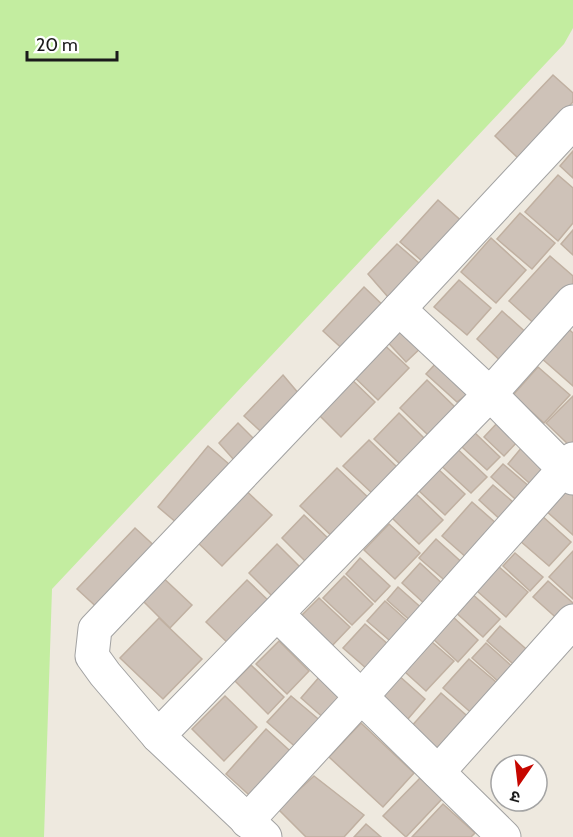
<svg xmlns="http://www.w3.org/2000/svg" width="573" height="837" font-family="Cabin,'Noto Sans Devanagari',sans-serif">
  <rect width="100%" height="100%" fill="#eee9df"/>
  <polygon fill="#c3eda0" points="0,0 573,0 573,28 564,44 52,589 44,837 0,837"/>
  <g fill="#cec2b8" stroke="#c0b0a1" stroke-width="1.5">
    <polygon points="553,75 573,93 573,102 519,159 495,136"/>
    <polygon points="573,151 573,178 560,166"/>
    <polygon points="558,175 573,188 573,223 558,241 525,212"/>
    <polygon points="438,200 466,225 422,261 400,242"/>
    <polygon points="520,213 555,243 532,269 497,239"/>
    <polygon points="573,230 573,255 561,244"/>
    <polygon points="491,238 526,270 496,303 461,272"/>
    <polygon points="397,244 426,269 395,305 368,274"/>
    <polygon points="550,256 573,276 573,289 539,328 509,301"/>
    <polygon points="459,280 491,308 467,335 434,307"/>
    <polygon points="364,287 390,312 349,355 323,331"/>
    <polygon points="502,311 530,336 505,365 477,339"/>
    <polygon points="400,319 427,342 406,362 382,336"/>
    <polygon points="566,327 573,333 573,386 540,357"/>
    <polygon points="378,339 409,368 378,400 347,370"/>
    <polygon points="438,361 470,392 457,402 426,374"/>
    <polygon points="538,367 570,395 544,423 513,395"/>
    <polygon points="346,374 375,402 341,437 312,408"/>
    <polygon points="283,375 305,401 268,438 244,416"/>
    <polygon points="427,380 455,407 428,435 400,408"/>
    <polygon points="573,396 573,447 572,448 546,423"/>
    <polygon points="399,413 426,440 401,465 374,439"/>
    <polygon points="499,421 519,440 504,456 484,437"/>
    <polygon points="238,423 261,446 241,468 219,443"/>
    <polygon points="475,433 500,457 487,470 462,447"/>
    <polygon points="369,440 398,468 373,494 343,466"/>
    <polygon points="451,443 487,477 471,493 435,460"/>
    <polygon points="208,446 237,471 184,529 158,507"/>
    <polygon points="522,447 552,473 537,490 508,464"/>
    <polygon points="503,464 537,493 524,507 491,477"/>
    <polygon points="337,468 373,502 336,540 300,506"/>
    <polygon points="438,469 465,494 445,515 418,490"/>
    <polygon points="493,485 519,507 504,523 479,500"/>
    <polygon points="241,486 272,515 222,566 191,536"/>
    <polygon points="573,486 573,535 544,509"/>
    <polygon points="415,493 443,520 419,544 391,517"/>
    <polygon points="472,502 497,524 467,558 442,536"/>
    <polygon points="304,515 334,544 311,567 282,538"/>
    <polygon points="541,515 571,542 549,566 519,540"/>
    <polygon points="389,524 420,553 395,579 364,550"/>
    <polygon points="135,528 160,551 102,612 77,589"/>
    <polygon points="436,539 466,566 450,585 419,558"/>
    <polygon points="277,544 303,570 275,599 249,573"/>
    <polygon points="573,551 573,599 549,577"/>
    <polygon points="515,553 543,577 530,591 503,566"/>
    <polygon points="360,558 390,586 375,602 346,574"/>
    <polygon points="420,563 446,587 428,607 402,583"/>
    <polygon points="498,566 528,592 506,617 476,590"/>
    <polygon points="157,572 192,605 170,628 136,594"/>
    <polygon points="344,576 373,604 352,625 323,598"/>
    <polygon points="247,580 273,605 232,647 206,622"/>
    <polygon points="548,581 573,603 573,610 562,623 533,597"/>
    <polygon points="398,587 425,611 414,624 387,600"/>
    <polygon points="470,592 500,619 483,637 453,610"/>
    <polygon points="319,598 350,627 330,648 299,618"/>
    <polygon points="385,601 413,626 396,646 367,621"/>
    <polygon points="452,616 478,640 458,662 432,638"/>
    <polygon points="159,618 202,659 163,699 120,658"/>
    <polygon points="365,624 389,645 367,669 343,648"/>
    <polygon points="500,626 533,655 520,670 487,641"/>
    <polygon points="279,641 309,671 287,694 256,664"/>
    <polygon points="432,642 454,661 426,691 405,672"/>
    <polygon points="486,643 514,668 500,683 472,658"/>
    <polygon points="469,659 502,687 476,717 443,688"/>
    <polygon points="251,665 284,697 268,714 235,681"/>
    <polygon points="397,674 425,699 402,726 373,700"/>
    <polygon points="321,675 346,697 326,720 301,698"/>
    <polygon points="441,693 473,721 442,756 410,728"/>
    <polygon points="225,696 257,727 224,761 192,729"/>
    <polygon points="291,696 323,723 299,750 267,722"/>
    <polygon points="361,723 414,773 383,807 329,757"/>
    <polygon points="266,729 299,759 259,804 226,774"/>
    <polygon points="314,776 364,815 344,837 306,837 278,809"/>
    <polygon points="420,778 442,799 406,837 383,816"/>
    <polygon points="443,804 475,833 471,837 412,837"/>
    <polygon points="366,824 381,837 354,837"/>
  </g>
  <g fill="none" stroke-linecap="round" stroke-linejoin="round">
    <defs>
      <g id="minor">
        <polyline points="399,309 490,394 573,478"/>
        <polyline points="277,614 504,837"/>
        <polyline points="158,736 490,394 573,301"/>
        <polyline points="438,772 573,621"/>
        <polyline points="247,821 361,697 573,459"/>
        <polyline points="265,837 158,736 105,674 92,656 95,629 399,309 573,122"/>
      </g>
    </defs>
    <use href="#minor" stroke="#a2a2a2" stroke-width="35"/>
    <use href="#minor" stroke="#fff" stroke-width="33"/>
  </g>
  <g transform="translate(519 783) rotate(194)"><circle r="28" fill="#ffffff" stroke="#a4a4a4" stroke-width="1.5"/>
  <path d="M0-4.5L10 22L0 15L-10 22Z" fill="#c60700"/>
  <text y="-9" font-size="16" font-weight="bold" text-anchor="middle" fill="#1b1b1b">उ</text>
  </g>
  <path d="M27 51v9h90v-9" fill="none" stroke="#1b1b1b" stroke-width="3"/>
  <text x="36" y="51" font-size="18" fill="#1b1b1b" stroke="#ffffff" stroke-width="4.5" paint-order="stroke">20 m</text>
</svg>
